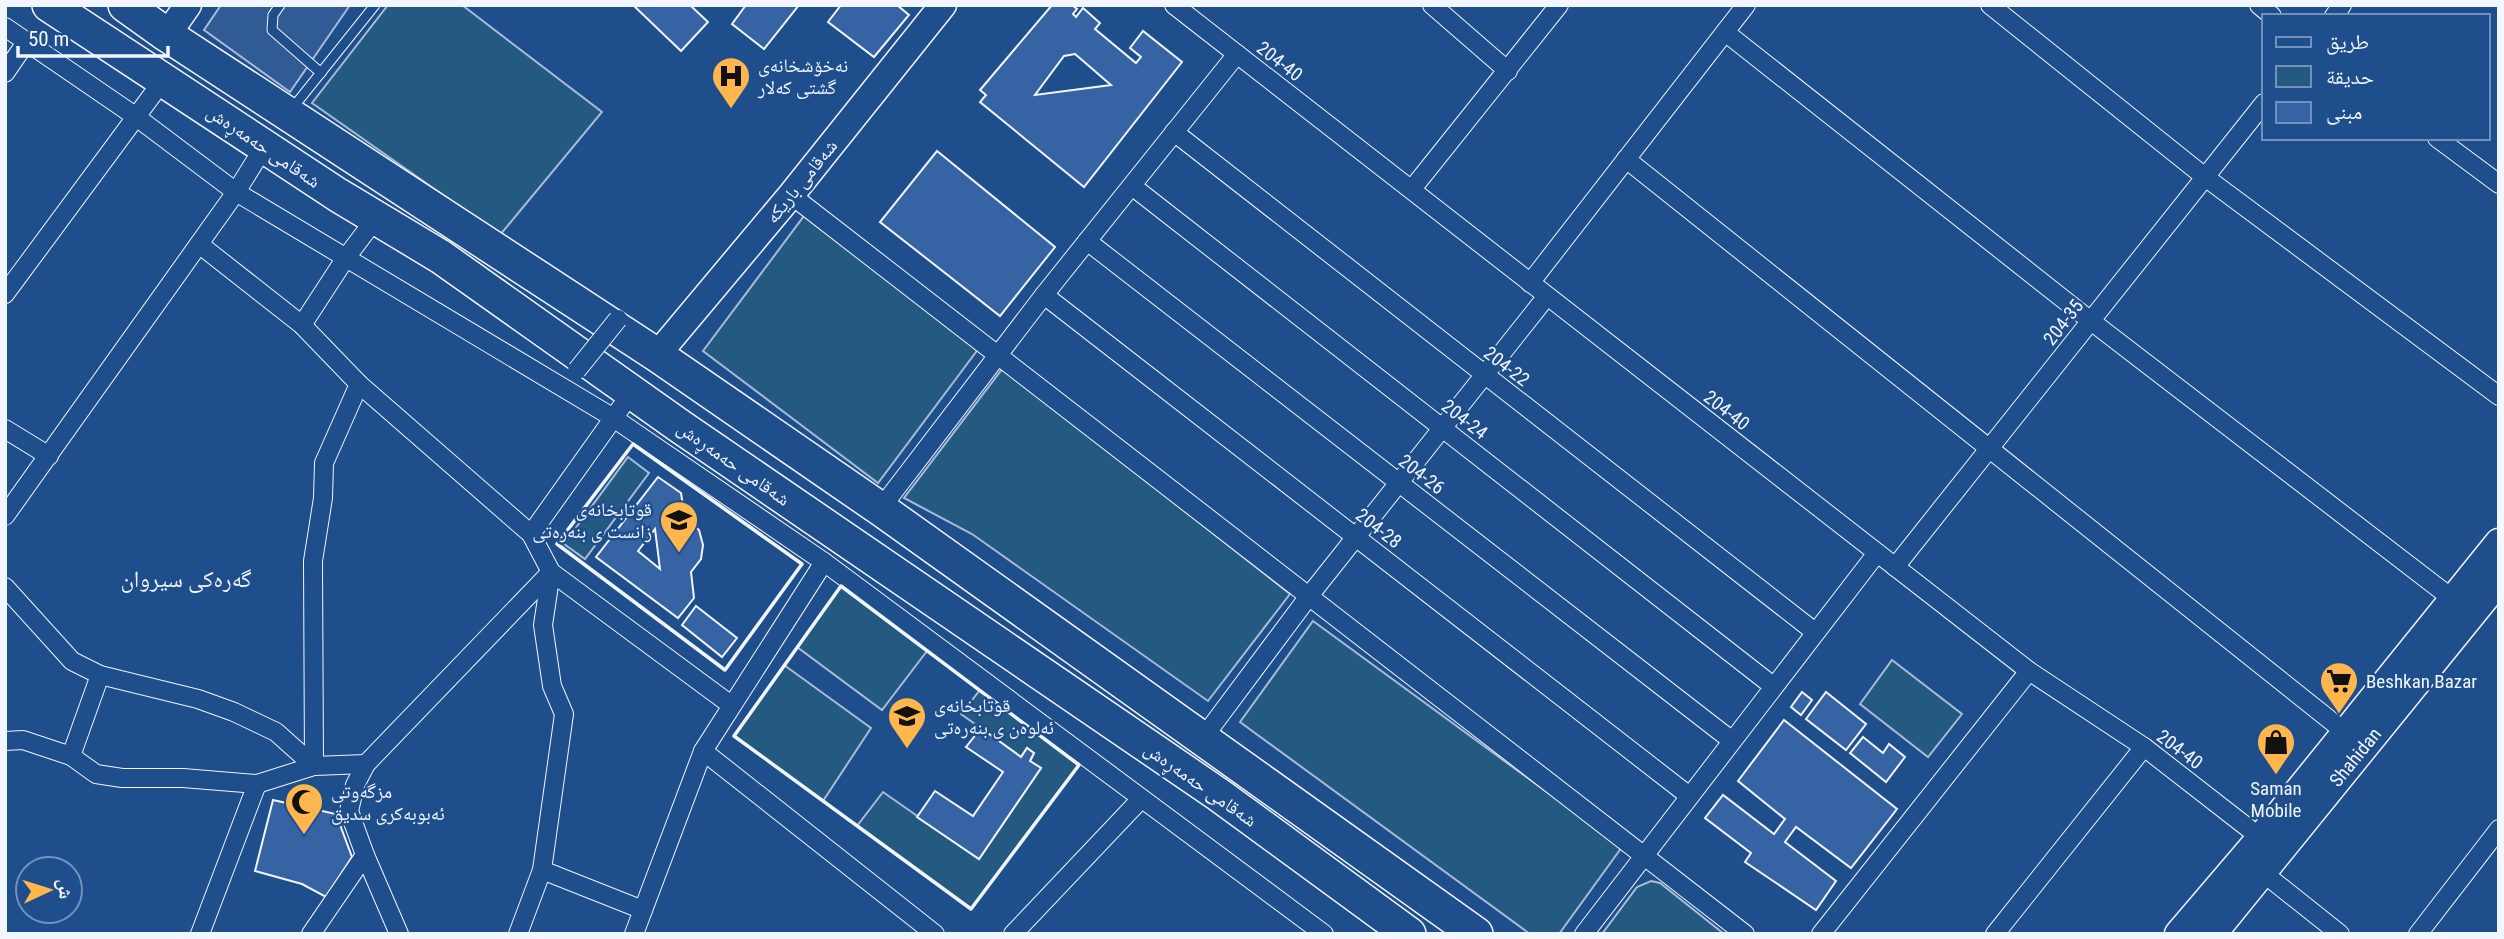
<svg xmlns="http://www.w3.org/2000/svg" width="2504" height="939" font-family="'Roboto Condensed','Noto Naskh Arabic',sans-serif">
  <rect width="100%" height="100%" fill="#1f4e8c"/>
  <g fill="#245a82" stroke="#a8bbd7" stroke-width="2">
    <polygon points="388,5 462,5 602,112 500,235 312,103"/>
    <polygon points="804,216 979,348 878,483 703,351"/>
    <polygon points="1003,368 1290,594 1208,701 972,534 904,498"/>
    <polygon points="628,457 649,473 585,559 564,544"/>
    <polygon points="841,586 927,651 882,710 797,647"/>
    <polygon points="1313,621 1622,847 1559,934 1530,934 1240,722"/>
    <polygon points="1892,660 1962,714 1928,757 1860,704"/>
    <polygon points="784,665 871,728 823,801 734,736"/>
    <polygon points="980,690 1079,765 971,909 857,826 883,792 979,859 1041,768 1030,761 1034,753 1027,748 1021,757 961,714"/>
    <polygon points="1651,881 1660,883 1724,934 1602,934 1637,887"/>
  </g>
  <polygon fill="#305b95" stroke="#a8bbd7" stroke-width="2" points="221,5 350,5 290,92 204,30"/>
  <g fill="#3563a3" stroke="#f2f6ff" stroke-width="2" fill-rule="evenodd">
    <polygon points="633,5 690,5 708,22 681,51"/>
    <polygon points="746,5 799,5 764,49 732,24"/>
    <polygon points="841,5 897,5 909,15 874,57 828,22"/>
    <path d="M1052,5H1072L1077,9L1073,14L1076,17L1083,8L1100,23L1095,29L1136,63L1141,57L1130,48L1143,31L1182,62L1084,187L980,102L986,95L980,90ZM1075,54L1111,85L1035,95L1064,56Z"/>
    <polygon points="937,151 1055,247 1000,316 880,222"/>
    <path d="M658,477L681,493L685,518L699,530L703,545L701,559L691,572L694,598L678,618L596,557ZM655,529L660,569L638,551Z"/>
    <polygon points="696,606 737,638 722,657 682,625"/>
    <polygon points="1802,692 1812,700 1801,715 1791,707"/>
    <polygon points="1826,692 1866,724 1846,750 1806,719"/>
    <polygon points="1784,720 1897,809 1851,868 1796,827 1785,842 1836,881 1816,910 1745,862 1751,853 1705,818 1723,795 1774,834 1785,819 1738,781"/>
    <polygon points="981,728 1021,757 1027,748 1034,753 1030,761 1041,768 979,859 917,817 935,791 973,816 1003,772 966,747"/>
    <polygon points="1863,737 1883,753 1889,744 1905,757 1886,782 1850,753"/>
    <polygon points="273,800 336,814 352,857 326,897 302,884 255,871"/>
  </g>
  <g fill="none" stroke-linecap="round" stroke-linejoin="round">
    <defs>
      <g id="lane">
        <polyline points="280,5 273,15 272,30 321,73"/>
        <polyline points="291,110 375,5"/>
      </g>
      <g id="street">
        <polyline points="1174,5 2029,671 2144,747 2261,838"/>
        <polyline points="1432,5 1508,71"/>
        <polyline points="1990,5 2205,177 2499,396"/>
        <polyline points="2259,5 2272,16"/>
        <polyline points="2334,16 2342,5"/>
        <polyline points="5,27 135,116 236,192 612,417 824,562 1324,934"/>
        <polyline points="1725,32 2091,321 2454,600"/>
        <polyline points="5,73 27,41"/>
        <polyline points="1174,132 1815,632"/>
        <polyline points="2437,138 2499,184"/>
        <polyline points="1626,159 2345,732"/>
        <polyline points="1132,186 1773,686"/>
        <polyline points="1412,189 1559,5"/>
        <polyline points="791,195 1745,934"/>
        <polyline points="1087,241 1731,740"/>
        <polyline points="199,244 302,325 359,384 531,534 551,572 543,625 552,686 564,714 542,870"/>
        <polyline points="1530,283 1746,5"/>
        <polyline points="5,294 164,79"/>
        <polyline points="1044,295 1688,795"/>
        <polyline points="302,325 345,259 376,218"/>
        <polyline points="5,429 49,456"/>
        <polyline points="882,510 891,495 1044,295 1237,54"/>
        <polyline points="5,516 236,192 264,147"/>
        <polyline points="531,534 632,392"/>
        <polyline points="1895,567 2264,103"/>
        <polyline points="5,587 72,661 100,675 198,699 234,712 276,732 314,766"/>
        <polyline points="1203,738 1309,596 1547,296"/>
        <polyline points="5,741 23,740 71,756 96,774 122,778 183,778 257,784 314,766 366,764"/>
        <polyline points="703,751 935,934"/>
        <polyline points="71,756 100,675"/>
        <polyline points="314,766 313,561 323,498 324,463 359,384"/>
        <polyline points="365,855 349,811 355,785 366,764 551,572 731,705"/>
        <polyline points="2262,872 2340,934"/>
        <polyline points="200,934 257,784"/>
        <polyline points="311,934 365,855 399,934"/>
        <polyline points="518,934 542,870 643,910"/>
        <polyline points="634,934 703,751 824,562"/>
        <polyline points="1013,934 1141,799"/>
        <polyline points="1584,934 1877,553"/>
        <polyline points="1821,934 2029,671"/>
        <polyline points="1995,934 2144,747"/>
        <polyline points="2418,934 2499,829"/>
      </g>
      <g id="secondary">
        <polyline points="167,35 188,5"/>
        <polyline points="657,355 791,195 943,5"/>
      </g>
      <g id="primary">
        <polyline points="2179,934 2261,838 2499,543"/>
        <polyline points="2212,934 2499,580"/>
      </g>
      <g id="highway">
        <polyline points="49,5 338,195 441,257 681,427 1219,795 1409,934"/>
        <polyline points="125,5 167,35 657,355 882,510 1476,934"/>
      </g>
    </defs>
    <use href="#lane" stroke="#f2f6ff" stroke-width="11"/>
    <use href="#street" stroke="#f2f6ff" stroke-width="20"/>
    <use href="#secondary" stroke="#f2f6ff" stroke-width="29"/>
    <use href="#primary" stroke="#f2f6ff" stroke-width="31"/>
    <use href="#highway" stroke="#f2f6ff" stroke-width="36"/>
    <use href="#lane" stroke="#1f4e8c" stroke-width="9"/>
    <use href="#street" stroke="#1f4e8c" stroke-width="18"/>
    <use href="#secondary" stroke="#1f4e8c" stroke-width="26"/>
    <use href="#primary" stroke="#1f4e8c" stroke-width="28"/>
    <use href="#highway" stroke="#1f4e8c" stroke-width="33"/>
    <defs>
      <polyline id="street-bridge" points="577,370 618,319"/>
    </defs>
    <use href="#street-bridge" stroke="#f2f6ff" stroke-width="20" stroke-linecap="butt"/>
    <use href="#street-bridge" stroke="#1f4e8c" stroke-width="18"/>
    <g stroke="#f2f6ff" stroke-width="3.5">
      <polygon points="633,444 802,564 725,670 557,544"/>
      <polygon points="841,586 1079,765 971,909 734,736"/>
    </g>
  </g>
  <defs>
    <symbol id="hospital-pin" viewBox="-11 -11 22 30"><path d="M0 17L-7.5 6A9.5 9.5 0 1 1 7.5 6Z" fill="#ffb74d" stroke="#1f4e8c"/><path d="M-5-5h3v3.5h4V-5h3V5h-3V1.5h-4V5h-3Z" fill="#111"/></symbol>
    <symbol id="school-pin" viewBox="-11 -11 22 30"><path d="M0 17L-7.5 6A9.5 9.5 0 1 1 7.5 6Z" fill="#ffb74d" stroke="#1f4e8c"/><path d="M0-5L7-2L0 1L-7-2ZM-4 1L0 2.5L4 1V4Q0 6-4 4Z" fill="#111"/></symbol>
    <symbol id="supermarket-pin" viewBox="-11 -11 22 30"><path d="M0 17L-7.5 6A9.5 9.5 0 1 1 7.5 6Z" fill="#ffb74d" stroke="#1f4e8c"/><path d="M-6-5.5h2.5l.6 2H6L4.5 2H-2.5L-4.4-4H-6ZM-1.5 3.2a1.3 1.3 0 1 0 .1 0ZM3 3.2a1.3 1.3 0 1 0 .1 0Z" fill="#111"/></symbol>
    <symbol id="shop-pin" viewBox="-11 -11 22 30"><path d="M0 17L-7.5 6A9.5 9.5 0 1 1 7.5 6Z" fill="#ffb74d" stroke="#1f4e8c"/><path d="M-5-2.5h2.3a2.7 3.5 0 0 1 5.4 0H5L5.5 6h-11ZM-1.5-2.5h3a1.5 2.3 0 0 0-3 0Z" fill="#111"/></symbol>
    <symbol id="mosque-pin" viewBox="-11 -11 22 30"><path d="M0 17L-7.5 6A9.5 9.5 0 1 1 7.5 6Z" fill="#ffb74d" stroke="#1f4e8c"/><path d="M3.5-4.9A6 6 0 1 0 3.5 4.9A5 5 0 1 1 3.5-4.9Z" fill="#111"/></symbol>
  </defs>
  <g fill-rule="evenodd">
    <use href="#hospital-pin" x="709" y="54" width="44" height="60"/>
    <use href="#school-pin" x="657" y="498" width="44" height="60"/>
    <use href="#supermarket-pin" x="2317" y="659" width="44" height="60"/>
    <use href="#school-pin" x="885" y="694" width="44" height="60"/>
    <use href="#shop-pin" x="2254" y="720" width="44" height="60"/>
    <use href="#mosque-pin" x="282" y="780" width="44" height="60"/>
  </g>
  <g text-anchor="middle" stroke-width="5" stroke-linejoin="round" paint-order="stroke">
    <g font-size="19" fill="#f2f6ff" stroke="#1f4e8c">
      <text transform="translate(1280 61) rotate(38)" y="7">204-40</text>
      <text transform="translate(264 146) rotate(34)" y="7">شەقامی حەمەڕەش</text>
      <text transform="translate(801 181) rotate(-51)" y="7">شەقامی باریکە</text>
      <text transform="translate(2063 322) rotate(-52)" y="7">204-35</text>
      <text transform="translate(1507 366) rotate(38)" y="7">204-22</text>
      <text transform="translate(1727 410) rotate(38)" y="7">204-40</text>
      <text transform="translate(1465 419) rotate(38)" y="7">204-24</text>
      <text transform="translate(734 463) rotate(35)" y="7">شەقامی حەمەڕەش</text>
      <text transform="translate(1422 474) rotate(38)" y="7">204-26</text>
      <text transform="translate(1379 528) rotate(38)" y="7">204-28</text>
      <text transform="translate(2180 749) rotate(37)" y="7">204-40</text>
      <text transform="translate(2355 757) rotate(-51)" y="7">Shahidan</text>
      <text transform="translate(1201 784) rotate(35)" y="7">شەقامی حەمەڕەش</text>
    </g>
    <g font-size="19" fill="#f2f6ff" stroke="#1f4e8c" text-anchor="start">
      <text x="758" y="72">نەخۆشخانەی<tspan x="758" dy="22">گشتی کەلار</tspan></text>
      <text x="652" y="516" text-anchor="end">قوتابخانەی<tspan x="652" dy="22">زانست ی بنەرەتی</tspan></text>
      <text x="2366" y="688">Beshkan Bazar</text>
      <text x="934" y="712">قوتابخانەی<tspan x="934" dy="22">ئەلوەن ی بنەرەتی</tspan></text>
      <text x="2276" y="795" text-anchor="middle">Saman<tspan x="2276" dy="22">Mobile</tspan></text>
      <text x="331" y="798">مزگەوتی<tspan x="331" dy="22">ئەبوبەکری سدیق</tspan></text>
    </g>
    <g font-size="23" fill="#f2f6ff" stroke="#1f4e8c">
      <text x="186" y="587">گەرەکی سیروان</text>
    </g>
  </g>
  <rect width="2504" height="939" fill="none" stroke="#f2f6ff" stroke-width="14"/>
  <rect x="2262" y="14" width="228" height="126" fill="#1f4e8c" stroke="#7391ba" stroke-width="2"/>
  <rect x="2276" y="37" width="35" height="10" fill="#1f4e8c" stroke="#7391ba" stroke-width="2"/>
  <text x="2326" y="49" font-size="21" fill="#f2f6ff">طريق</text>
  <rect x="2276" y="66" width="35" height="21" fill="#245a82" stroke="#7391ba" stroke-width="2"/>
  <text x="2326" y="84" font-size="21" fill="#f2f6ff">حديقة</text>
  <rect x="2276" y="102" width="35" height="21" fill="#3563a3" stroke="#7391ba" stroke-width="2"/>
  <text x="2326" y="119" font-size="21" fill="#f2f6ff">مبنى</text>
  <g transform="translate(49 890) rotate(86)"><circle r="33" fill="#1f4e8c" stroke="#7391ba" stroke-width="2"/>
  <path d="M0-5L12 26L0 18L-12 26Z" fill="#ffb74d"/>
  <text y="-10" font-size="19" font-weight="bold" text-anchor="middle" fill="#f2f6ff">ش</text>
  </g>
  <path d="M18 46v10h150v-10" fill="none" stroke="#f2f6ff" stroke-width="3.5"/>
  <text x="28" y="46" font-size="21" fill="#f2f6ff" stroke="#1f4e8c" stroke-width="5" paint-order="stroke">50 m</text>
</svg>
